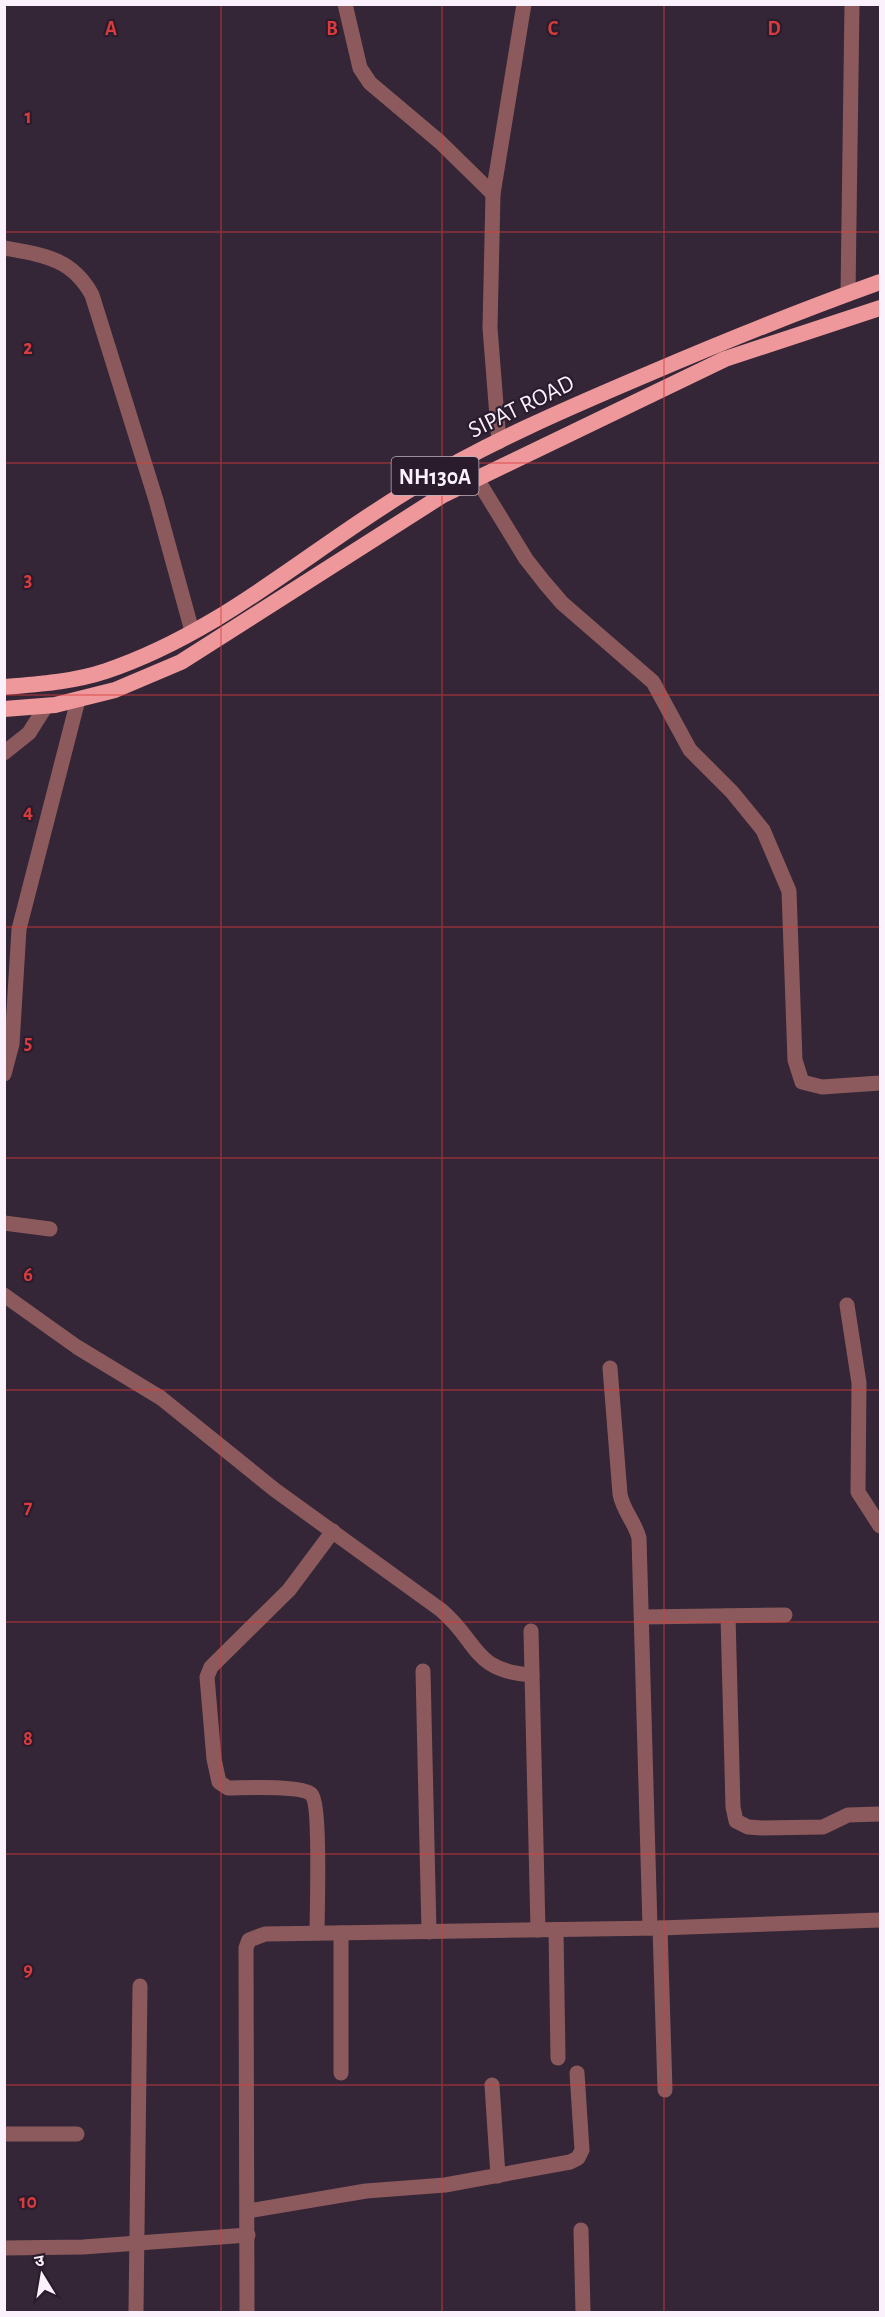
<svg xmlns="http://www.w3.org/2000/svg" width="885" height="2317" font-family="'Alegreya Sans','Noto Sans Devanagari',sans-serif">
  <rect width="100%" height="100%" fill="#342637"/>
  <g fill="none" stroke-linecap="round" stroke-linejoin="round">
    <g stroke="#8c5a5c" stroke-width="15">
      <polyline points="345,4 360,68 370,83 440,142 493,194"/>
      <path d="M4,248C43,255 72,258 92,295L156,500L192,631"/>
      <polyline points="848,294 852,4"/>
      <polyline points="499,442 490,328 493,194 524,4"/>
      <polyline points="477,479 526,559 544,582 562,603 653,682 690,750 732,792 763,830 789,891 795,1060 802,1082 822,1087 880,1083"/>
      <polyline points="4,753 29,733 46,706"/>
      <polyline points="4,1074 12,1044 19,929 78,700"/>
      <polyline points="4,1223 50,1229"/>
      <path d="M4,1295L77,1347L161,1398L275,1490L441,1610C479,1642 472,1671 532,1675"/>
      <polyline points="847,1305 859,1383 858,1492 880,1526"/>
      <path d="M610,1368L620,1494C623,1511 635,1522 639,1538L650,1928"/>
      <polyline points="728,1616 733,1807 736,1821 748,1827 762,1828 823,1827 848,1815 880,1814"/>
      <polyline points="642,1617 785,1615"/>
      <polyline points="531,1631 538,1930"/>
      <polyline points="423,1671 429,1932"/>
      <polyline points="660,1928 665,2090"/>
      <polyline points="556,1930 558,2058"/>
      <path d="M317,1933C317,1913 321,1803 311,1794C300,1785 244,1788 228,1788L219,1782L214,1759L207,1677L211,1667L289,1590L333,1531"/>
      <polyline points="341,2073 341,1933"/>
      <polyline points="492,2085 498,2176"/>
      <polyline points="4,2134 77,2134"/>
      <polyline points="248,2211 366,2191 445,2185 570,2162 578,2158 582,2150 577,2073"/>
      <polyline points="581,2230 583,2312"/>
      <polyline points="4,2248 83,2247 248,2235"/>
      <polyline points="136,2312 140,1986"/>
      <polyline points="247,2312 246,1948 249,1940 265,1934 660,1928 880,1920"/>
    </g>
    <g stroke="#ee989b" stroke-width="16">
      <path d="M4,687C39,684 73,682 106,671C222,632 309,550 411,489C486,443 568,408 648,374C725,341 802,310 880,282"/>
      <polyline points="4,709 55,705 115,690 181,662 443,495 725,359 880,308"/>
    </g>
  </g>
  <path fill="none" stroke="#da3c3d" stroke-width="1.5" stroke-opacity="0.55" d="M221,4V2312M442,4V2312M664,4V2312M4,232H880M4,463H880M4,695H880M4,927H880M4,1158H880M4,1390H880M4,1622H880M4,1854H880M4,2085H880"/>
  <g text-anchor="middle" stroke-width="4.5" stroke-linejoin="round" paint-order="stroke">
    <rect fill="#2a1c2d" stroke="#bcb1bf" stroke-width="1.5" x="391.5" y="457" width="87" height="38" rx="4.5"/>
    <g font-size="22" font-weight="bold" fill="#fbf1fd">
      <text x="435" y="484">NH130A</text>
    </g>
    <g font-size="24" fill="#fbf1fd" stroke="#2a1c2d">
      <text transform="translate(521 406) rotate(-26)" y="8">SIPAT ROAD</text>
    </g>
  </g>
  <g font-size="20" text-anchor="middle" font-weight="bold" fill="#da3c3d" stroke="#2a1c2d" stroke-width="4.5" stroke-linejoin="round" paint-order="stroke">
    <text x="111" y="35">A</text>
    <text x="332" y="35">B</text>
    <text x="553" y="35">C</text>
    <text x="774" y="35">D</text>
    <text x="28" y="123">1</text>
    <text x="28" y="354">2</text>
    <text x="28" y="586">3</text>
    <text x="28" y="818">4</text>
    <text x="28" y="1049">5</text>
    <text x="28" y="1281">6</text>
    <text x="28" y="1513">7</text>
    <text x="28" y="1745">8</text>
    <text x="28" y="1976">9</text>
    <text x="28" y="2208">10</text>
  </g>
  <rect width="885" height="2317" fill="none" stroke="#fbf1fd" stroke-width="12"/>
  <g transform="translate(42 2275) rotate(349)" stroke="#2a1c2d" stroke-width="4.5" paint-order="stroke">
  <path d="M0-4.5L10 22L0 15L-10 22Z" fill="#fbf1fd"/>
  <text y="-9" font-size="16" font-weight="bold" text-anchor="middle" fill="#fbf1fd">उ</text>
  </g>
</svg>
